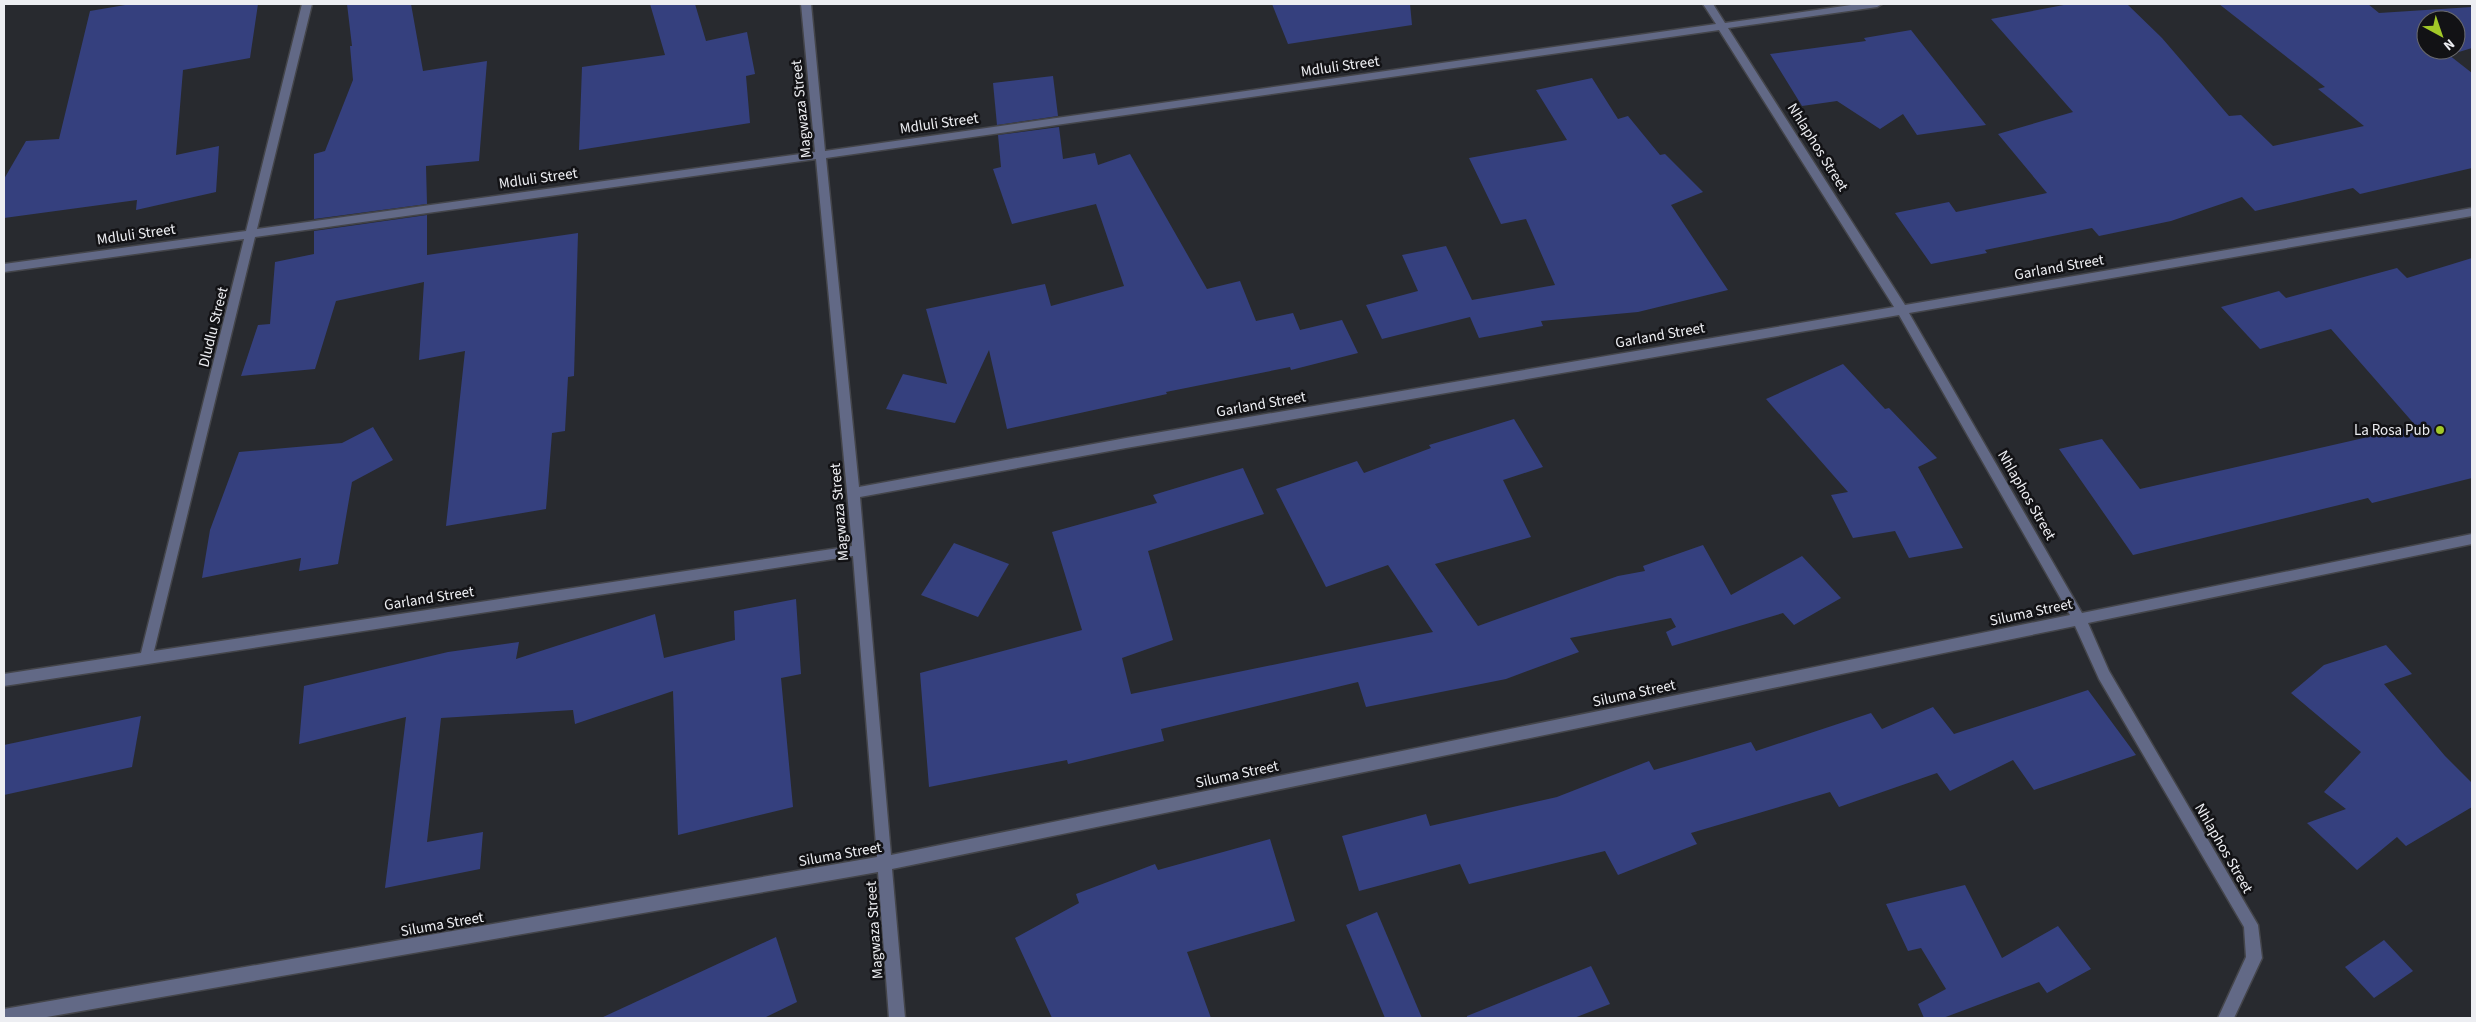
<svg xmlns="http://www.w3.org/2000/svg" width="2476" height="1022" font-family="'Source Sans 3',sans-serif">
  <rect width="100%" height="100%" fill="#282a2f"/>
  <g fill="#35407e" fill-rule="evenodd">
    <polygon points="131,4 258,4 250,58 183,70 176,155 219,146 216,192 136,210 137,200 4,218 4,179 26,141 59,139 90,11"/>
    <polygon points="347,4 411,4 423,71 487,61 479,161 426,166 427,204 314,219 314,154 325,151 353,80 350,46 352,46"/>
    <polygon points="650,4 695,4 706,41 747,32 755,74 746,76 750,123 579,150 582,67 665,55"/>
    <polygon points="1272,4 1410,4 1412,25 1288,44"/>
    <path d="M2069,4H2127L2162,38L2229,116L2241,115L2273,146L2364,126L2318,89L2325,87L2219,4H2368L2379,13L2472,7V48L2449,55L2472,73V168L2360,194L2353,188L2255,211L2242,197L2171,221L2099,236L2092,228L1985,250L1987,253L1931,264L1895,213L1949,202L1956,212L2047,193L1998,134L2073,112L1991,19ZM2426,20H2456V50H2426Z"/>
    <polygon points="1911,30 1986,125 1917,135 1903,114 1880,129 1837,101 1802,106 1770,54 1866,41 1864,38"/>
    <polygon points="1053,76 1058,116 997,125 993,83"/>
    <polygon points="1592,78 1618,119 1628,116 1660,155 1665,154 1703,192 1671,205 1728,290 1638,312 1541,321 1543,326 1479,338 1470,317 1382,339 1366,305 1418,291 1402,255 1446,246 1472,300 1555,285 1526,219 1501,224 1469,158 1567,140 1536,90"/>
    <polygon points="1059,127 1063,159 1095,153 1098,165 1130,154 1207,289 1240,281 1256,321 1293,313 1300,330 1342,320 1358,353 1291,370 1290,367 1166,392 1167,394 1007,429 989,350 955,423 886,409 903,374 947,384 926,309 1045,284 1051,306 1124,286 1096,204 1012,224 993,169 1001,167 998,135"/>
    <polygon points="427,215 427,255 578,233 574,376 568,377 565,431 552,433 546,509 446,526 465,351 419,360 424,282 336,301 315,369 241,376 258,325 270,324 275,262 314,254 314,231"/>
    <polygon points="2472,258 2472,478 2372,503 2368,498 2133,555 2059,449 2102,439 2140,489 2416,426 2331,329 2260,349 2221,307 2279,291 2286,298 2397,268 2407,278"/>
    <polygon points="1843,364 1885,409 1889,408 1937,458 1918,467 1963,548 1909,558 1895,531 1853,538 1831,495 1848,492 1766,399"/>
    <polygon points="1514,419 1543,467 1503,480 1531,537 1435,564 1478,626 1618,576 1645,571 1643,566 1703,545 1731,595 1802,556 1841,598 1794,625 1783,613 1672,646 1666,632 1676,627 1671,618 1570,638 1579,652 1506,679 1366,707 1358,682 1161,729 1164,741 1068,764 1067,760 929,787 920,673 1082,630 1052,532 1157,503 1153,495 1243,468 1264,514 1148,551 1173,640 1122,658 1131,694 1433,632 1388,565 1326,587 1276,489 1357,461 1364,473 1431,448 1429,445"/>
    <polygon points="373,427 393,460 352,482 338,564 299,571 301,558 202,578 210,530 239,452 342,443"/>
    <polygon points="954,543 1009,564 978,617 921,595"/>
    <polygon points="796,599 801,674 781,678 793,807 678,835 673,691 575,724 573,710 441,718 427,842 483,832 480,869 385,888 406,717 299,744 304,686 448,652 519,642 516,659 655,614 664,658 735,640 734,611"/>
    <polygon points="2386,645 2412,674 2384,684 2445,756 2472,783 2472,807 2406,846 2397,837 2357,870 2307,823 2346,809 2324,792 2361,752 2291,693 2324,665"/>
    <polygon points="2088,690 2136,755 2034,790 2013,760 1950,791 1937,773 1839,807 1830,792 1691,833 1697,844 1618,875 1605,851 1469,884 1460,864 1359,891 1342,836 1426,814 1430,826 1557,797 1649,761 1654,770 1751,742 1756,751 1871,713 1882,729 1933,707 1954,734"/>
    <polygon points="141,716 132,767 4,795 4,745"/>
    <polygon points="1270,839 1295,921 1187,952 1211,1018 1052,1018 1015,938 1079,903 1076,894 1155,864 1158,870"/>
    <polygon points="1965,885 2002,958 2058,926 2091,969 2047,993 2039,982 1943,1018 1924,1018 1918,1004 1946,989 1921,948 1908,951 1886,904"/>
    <polygon points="1377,912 1422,1018 1385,1018 1346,925"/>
    <polygon points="776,937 797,1002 764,1018 601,1018"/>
    <polygon points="2384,940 2413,971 2374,998 2345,967"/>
    <polygon points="1591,966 1610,1004 1574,1018 1467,1018 1467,1016"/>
  </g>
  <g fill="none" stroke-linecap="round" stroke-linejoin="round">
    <defs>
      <path id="street" d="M302,4H312L257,229L815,152L801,4H811L825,151L1716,24L1703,4H1713L1725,23L1858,4H1882L1877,7L1728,28L1905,305L2472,208V216L1909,313L2082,613L2472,534V544L2088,623L2109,671L2258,925L2262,958L2234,1018H2218L2246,957L2244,927L2099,679L2075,626L892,869L905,1018H889L878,872L41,1018H4V1009L877,857L853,556L4,686V674L141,653L244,239L4,272V264L246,231ZM1719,30L1894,307L1126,438L859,487L826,158ZM816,159L852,546L154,651L255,237ZM1899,315L2070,615L891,855L860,497L1126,448Z"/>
    </defs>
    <use href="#street" stroke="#44454a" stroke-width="3"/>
    <use href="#street" fill="#626986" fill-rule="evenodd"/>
  </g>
  <circle fill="#a2c928" stroke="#121215" stroke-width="2" cx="2440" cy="430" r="5"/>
  <g text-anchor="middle" stroke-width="5" stroke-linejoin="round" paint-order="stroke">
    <g font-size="15" fill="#edeef2" stroke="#121215">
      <text transform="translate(1340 66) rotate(-8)" y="5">Mdluli Street</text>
      <text transform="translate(801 109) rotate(-96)" y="5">Magwaza Street</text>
      <text transform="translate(939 123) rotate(-8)" y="5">Mdluli Street</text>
      <text transform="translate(1818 147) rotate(58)" y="5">Nhlaphos Street</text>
      <text transform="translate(538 178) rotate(-8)" y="5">Mdluli Street</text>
      <text transform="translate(136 234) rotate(-8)" y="5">Mdluli Street</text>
      <text transform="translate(2059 267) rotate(-10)" y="5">Garland Street</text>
      <text transform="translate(213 327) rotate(-76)" y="5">Dludlu Street</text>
      <text transform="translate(1660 335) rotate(-10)" y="5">Garland Street</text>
      <text transform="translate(1261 404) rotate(-10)" y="5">Garland Street</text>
      <text transform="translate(2027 495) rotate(60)" y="5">Nhlaphos Street</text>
      <text transform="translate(839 512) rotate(-95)" y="5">Magwaza Street</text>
      <text transform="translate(429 598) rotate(-9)" y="5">Garland Street</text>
      <text transform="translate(2031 612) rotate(-12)" y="5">Siluma Street</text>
      <text transform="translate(1634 693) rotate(-12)" y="5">Siluma Street</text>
      <text transform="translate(1237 774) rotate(-12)" y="5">Siluma Street</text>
      <text transform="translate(2224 848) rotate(60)" y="5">Nhlaphos Street</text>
      <text transform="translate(840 854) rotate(-10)" y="5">Siluma Street</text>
      <text transform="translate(442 924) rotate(-10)" y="5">Siluma Street</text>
      <text transform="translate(874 930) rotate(-94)" y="5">Magwaza Street</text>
    </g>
    <g font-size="15" fill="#edeef2" stroke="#121215" text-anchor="end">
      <text x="2430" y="435">La Rosa Pub</text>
    </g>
  </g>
  <rect width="2476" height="1022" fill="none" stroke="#edeef2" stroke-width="10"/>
  <g transform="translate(2441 35) rotate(140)"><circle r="24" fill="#121215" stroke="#6a6a6d"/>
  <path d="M0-4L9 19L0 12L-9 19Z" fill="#a2c928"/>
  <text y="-8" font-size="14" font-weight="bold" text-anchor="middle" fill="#edeef2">N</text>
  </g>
</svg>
